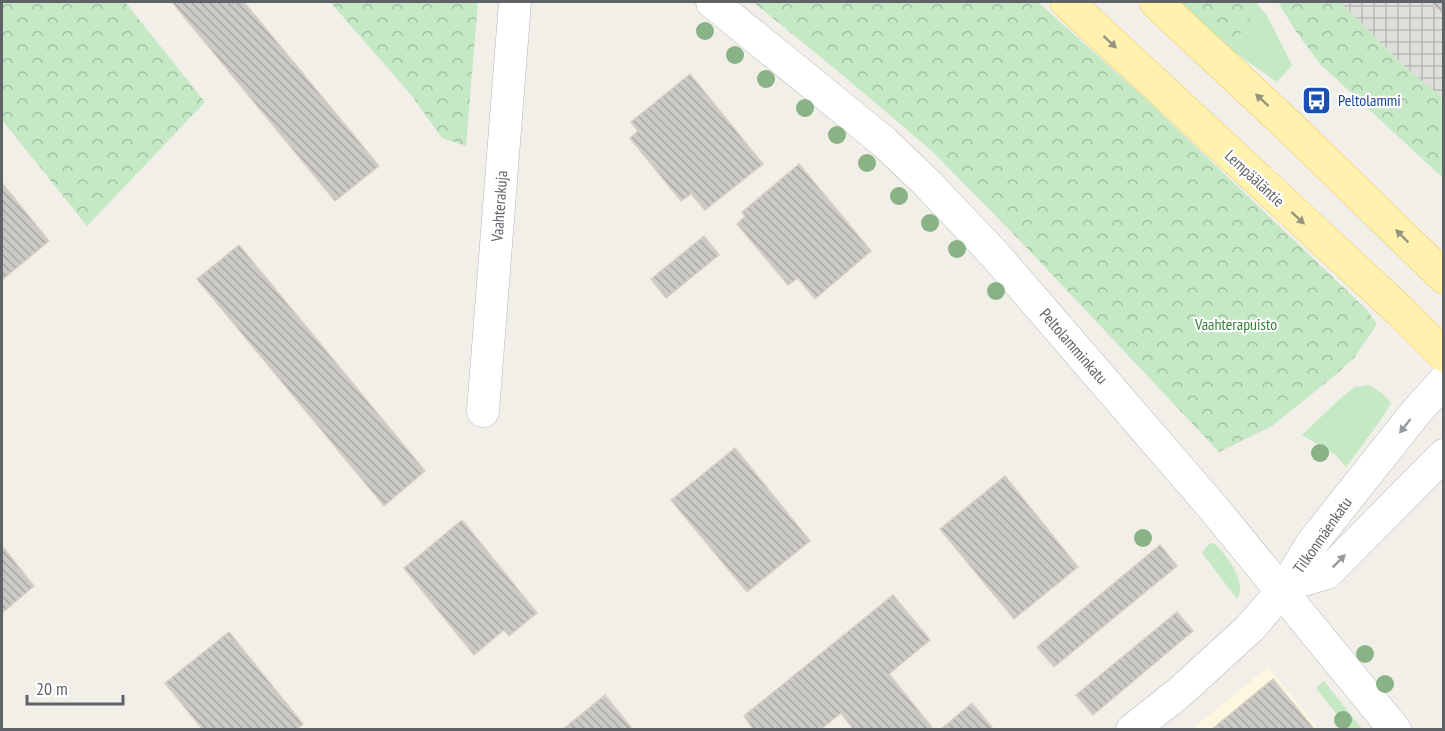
<svg xmlns="http://www.w3.org/2000/svg" width="1445" height="731" font-family="'PT Sans Narrow',sans-serif">
  <defs>
    <pattern id="industrial-grid" width="8" height="8" patternUnits="userSpaceOnUse" patternTransform="scale(1.5)"><rect width="8" height="8" fill="#e0deda"/><path d="M0 4h8M4 0v8" fill="none" stroke="#b9b8b5"/></pattern>
    <pattern id="forest-crowns" width="20" height="18" patternUnits="userSpaceOnUse" patternTransform="scale(1.5)"><rect width="20" height="18" fill="#c5e8c5"/><path d="M2 6a3 3 0 1 1 6 0M12 15a3 3 0 1 1 6 0" fill="none" stroke="#a3c0a4"/></pattern>
    <pattern id="building-back-hatch" width="6" height="6" patternUnits="userSpaceOnUse" patternTransform="scale(1.5)"><rect width="6" height="6" fill="#cccac5"/><path d="M-1 5l2 2M0 0l6 6M5-1l2 2" fill="none" stroke="#a9a8a4"/></pattern>
  </defs>
  <rect width="100%" height="100%" fill="#f1efe8"/>
  <polygon fill="#fef7e0" points="1268,667 1318,729 1191,730"/>
  <polygon fill="url(#industrial-grid)" points="1340,2 1443,2 1443,98 1406,68"/>
  <g fill="#c5e8c5">
    <path d="M1257,4L1266,14L1292,65L1277,82L1218,41L1233,42C1244,30 1251,19 1257,4Z"/>
    <polygon points="1369,385 1383,394 1391,403 1380,421 1346,467 1336,455 1302,435 1342,397 1355,387"/>
    <path d="M1213,543C1226,553 1248,583 1237,599L1202,553L1209,544Z"/>
    <polygon points="1324,681 1362,729 1348,729 1316,688"/>
  </g>
  <g fill="url(#forest-crowns)">
    <polygon points="2,2 125,2 205,102 87,226 2,120"/>
    <polygon points="330,2 478,2 466,146 442,138 412,96"/>
    <polygon points="753,2 1038,2 1146,99 1366,309 1377,324 1354,358 1333,377 1272,426 1219,452 1026,247 932,151 840,73"/>
    <path d="M1176,2H1256L1257,4C1251,19 1244,30 1233,42L1218,41Z"/>
    <polygon points="1279,2 1340,2 1406,68 1443,98 1443,178 1321,65 1297,33 1281,7"/>
  </g>
  <g fill="url(#building-back-hatch)" stroke="#d6d1c6" stroke-width="1.5">
    <polygon points="172,2 244,2 379,166 335,201"/>
    <polygon points="1430,2 1444,2 1444,14"/>
    <polygon points="690,74 763,164 705,210 691,194 681,201 630,138 638,131 631,122"/>
    <polygon points="799,164 871,251 815,299 798,278 788,285 737,224 745,216 742,212"/>
    <polygon points="2,183 49,241 2,280"/>
    <polygon points="704,236 719,255 666,298 651,279"/>
    <polygon points="239,245 425,471 384,506 197,279"/>
    <polygon points="735,448 810,541 747,592 671,500"/>
    <polygon points="1005,476 1078,567 1014,619 940,529"/>
    <polygon points="462,520 537,613 509,636 504,630 474,655 404,568"/>
    <polygon points="1160,545 1177,566 1054,667 1037,647"/>
    <polygon points="2,546 34,586 2,613"/>
    <polygon points="893,595 930,640 889,674 934,730 854,730 841,713 820,730 754,730 744,716"/>
    <polygon points="1177,612 1193,631 1093,715 1076,695"/>
    <polygon points="229,632 303,724 296,730 203,730 165,683"/>
    <polygon points="1273,679 1315,730 1211,730"/>
    <polygon points="605,695 633,730 562,730"/>
    <polygon points="972,703 994,730 940,730"/>
  </g>
  <g fill="none" stroke-linecap="round" stroke-linejoin="round">
    <defs>
      <g id="minor">
        <polyline points="712,2 884,142 927,183 996,256 1215,510 1395,730"/>
        <polyline points="483,411 515,2"/>
        <polyline points="1287,585 1327,573 1444,455"/>
        <polyline points="1132,730 1180,692 1250,628 1287,585 1312,543 1417,411 1444,381"/>
      </g>
      <g id="major">
        <polyline points="1067,2 1400,311 1444,355"/>
        <polyline points="1156,2 1293,130 1444,277"/>
      </g>
    </defs>
    <use href="#minor" stroke="#b5b8bc" stroke-width="33"/>
    <use href="#major" stroke="#f2c960" stroke-width="34"/>
    <use href="#minor" stroke="#fff" stroke-width="32"/>
    <use href="#major" stroke="#fff2af" stroke-width="33"/>
  </g>
  <g fill="#89b387">
    <circle cx="705" cy="31" r="9"/>
    <circle cx="735" cy="55" r="9"/>
    <circle cx="766" cy="79" r="9"/>
    <circle cx="805" cy="108" r="9"/>
    <circle cx="837" cy="135" r="9"/>
    <circle cx="867" cy="163" r="9"/>
    <circle cx="899" cy="196" r="9"/>
    <circle cx="930" cy="223" r="9"/>
    <circle cx="957" cy="249" r="9"/>
    <circle cx="996" cy="291" r="9"/>
    <circle cx="1320" cy="453" r="9"/>
    <circle cx="1143" cy="538" r="9"/>
    <circle cx="1365" cy="654" r="9"/>
    <circle cx="1385" cy="684" r="9"/>
    <circle cx="1343" cy="720" r="9"/>
  </g>
  <defs><path id="oneway-solid" d="M-6-.8H1V-3.2L6.5 0L1 3.2V.8H-6Z" transform="scale(1.5)"/></defs>
  <g fill="#979581">
    <use href="#oneway-solid" transform="translate(1110 42) rotate(43)"/>
    <use href="#oneway-solid" transform="translate(1262 100) rotate(-137)"/>
    <use href="#oneway-solid" transform="translate(1298 218) rotate(43)"/>
    <use href="#oneway-solid" transform="translate(1402 236) rotate(-135)"/>
  </g>
  <g fill="#979a9d">
    <use href="#oneway-solid" transform="translate(1405 426) rotate(128)"/>
    <use href="#oneway-solid" transform="translate(1339 561) rotate(-45)"/>
  </g>
  <defs>
    <symbol id="bus-square" viewBox="-11 -11 22 22"><rect x="-9" y="-9" width="18" height="18" rx="4" fill="#1a4fb4" stroke="#fff"/><path d="M-5-6H5V4H4V6H2V4H-2V6H-4V4H-5ZM-3.5-4V0h7V-4ZM-3.5 1.2v1.5H-2V1.2ZM2 1.2v1.5H3.5V1.2Z" fill="#fff"/></symbol>
  </defs>
  <g fill-rule="evenodd">
    <use href="#bus-square" x="1300" y="84" width="33" height="33"/>
  </g>
  <g text-anchor="middle" stroke-width="4.5" stroke-linejoin="round" paint-order="stroke">
    <g font-size="16" fill="#164399" stroke="#fff" text-anchor="start">
      <text x="1338" y="106">Peltolammi</text>
    </g>
    <g font-size="16" fill="#5f6368" stroke="#fff">
      <text transform="translate(1255 178) rotate(43)" y="6">Lempääläntie</text>
      <text transform="translate(499 206) rotate(-86)" y="6">Vaahterakuja</text>
      <text transform="translate(1074 346) rotate(49)" y="6">Peltolamminkatu</text>
      <text transform="translate(1322 535) rotate(-55)" y="6">Tilkonmäenkatu</text>
    </g>
    <g font-size="16" fill="#348238" stroke="#fff">
      <text x="1236" y="330">Vaahterapuisto</text>
    </g>
  </g>
  <rect width="1445" height="731" fill="none" stroke="#5f6368" stroke-width="6"/>
  <path d="M27 695v9h96v-9" fill="none" stroke="#5f6368" stroke-width="3"/>
  <text x="36" y="695" font-size="18" fill="#5f6368" stroke="#ffffff" stroke-width="4.5" paint-order="stroke">20 m</text>
</svg>
